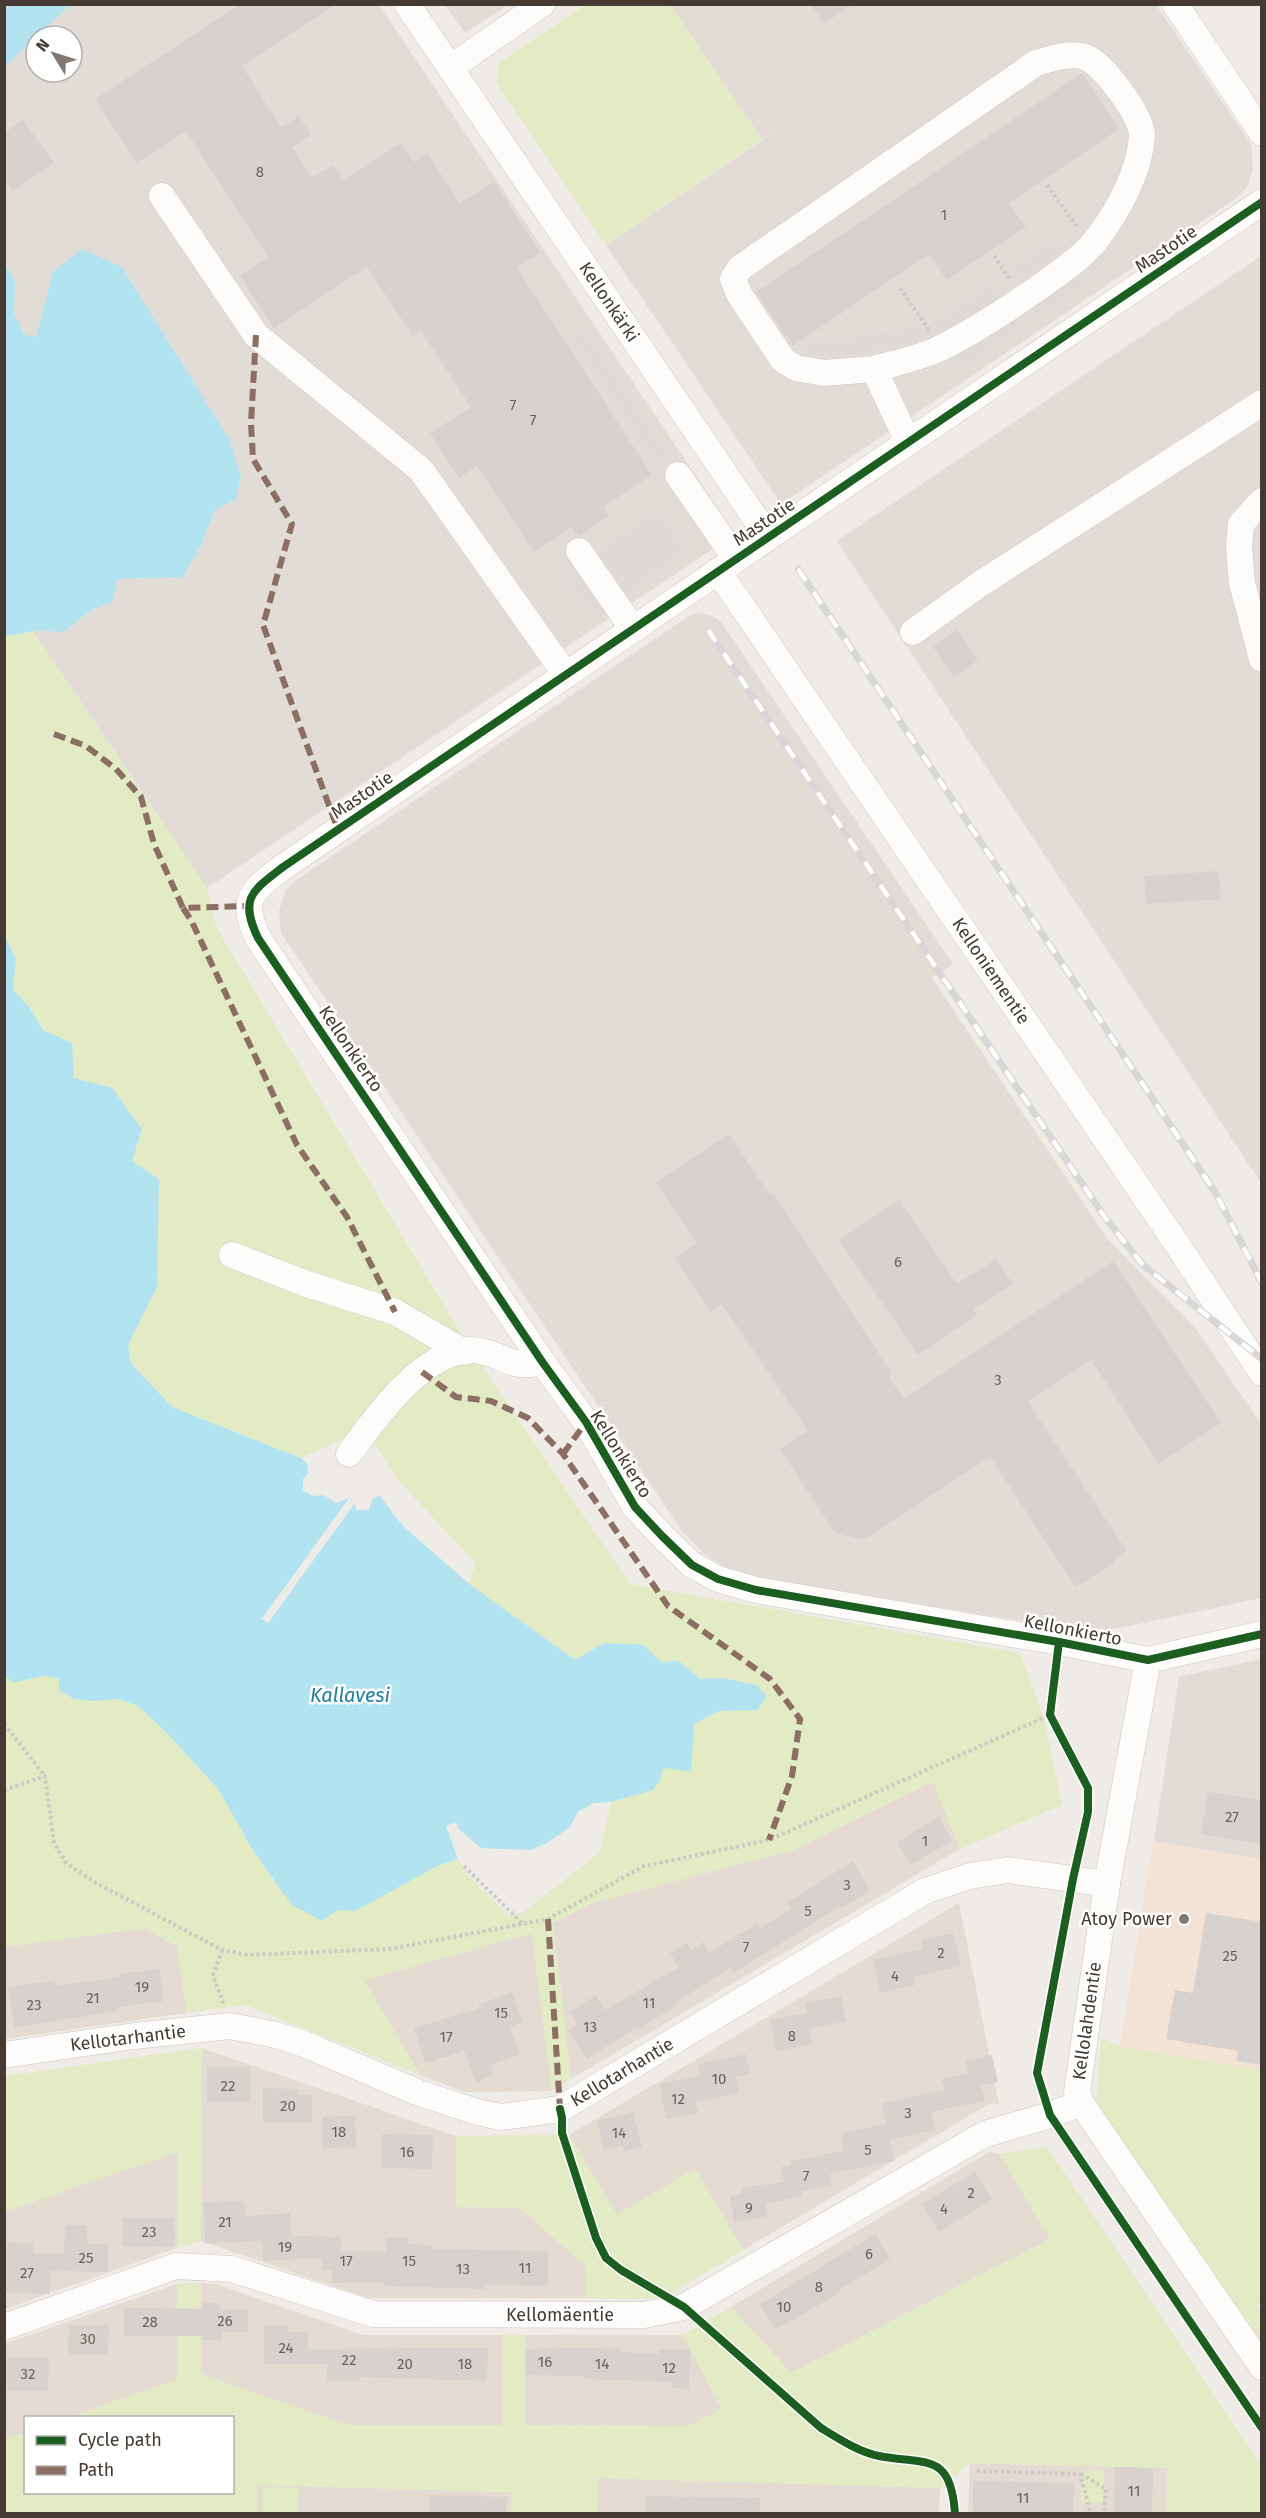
<svg xmlns="http://www.w3.org/2000/svg" width="1266" height="2518" font-family="'Fira Sans',sans-serif">
  <rect width="100%" height="100%" fill="#efebe6"/>
  <g fill="#e4dcd3">
    <polygon points="934,1781 960,1849 571,2079 553,1923 592,1903 793,1850"/>
    <polygon points="959,1903 999,2104 989,2104 743,2250 695,2169 617,2215 569,2135"/>
    <polygon points="144,1928 177,1946 187,2013 5,2039 4,1947"/>
    <polygon points="532,1933 552,2091 464,2092 420,2075 364,1980"/>
    <polygon points="202,2048 456,2136 456,2207 520,2208 586,2266 586,2298 368,2298 201,2241"/>
    <polygon points="177,2152 177,2248 5,2309 4,2212"/>
    <polygon points="989,2152 1000,2154 1050,2239 791,2373 731,2307"/>
    <polygon points="201,2283 216,2284 363,2335 503,2335 503,2425 347,2425 201,2374"/>
    <polygon points="177,2284 177,2380 70,2417 26,2418 25,2433 5,2440 4,2344"/>
    <polygon points="525,2335 683,2335 722,2409 689,2426 525,2425"/>
    <polygon points="970,2463 1167,2468 1166,2513 968,2514"/>
    <polygon points="598,2478 940,2488 939,2513 597,2514"/>
    <polygon points="257,2485 511,2492 511,2513 257,2514"/>
  </g>
  <polygon fill="#f3e3d7" points="1153,1841 1261,1859 1261,2070 1120,2046"/>
  <g fill="#e2dcd7">
    <polygon points="70,5 379,5 735,534 207,888 33,631 42,630 62,633 90,611 112,602 118,579 183,577 201,545 215,510 236,499 229,439 122,267 37,338 24,334 14,313 15,281 5,264 5,66 36,36 36,72 72,72 72,36 36,36"/>
    <polygon points="445,5 508,5 465,33"/>
    <polygon points="670,5 1156,5 1251,144 1253,169 1247,187 1235,199 781,504 606,245 777,130 762,139"/>
    <polygon points="1261,256 1261,1183 837,541"/>
    <polygon points="698,613 712,616 721,622 953,964 932,978 1108,1240 1196,1329 1261,1424 1261,1598 1096,1633 747,1576 725,1567 703,1553 682,1531 281,933 279,911 285,892 292,883 689,616"/>
    <polygon points="1261,1659 1261,1859 1154,1841 1179,1677"/>
  </g>
  <g fill="#e2ebc3">
    <polygon points="585,5 670,5 762,139 606,245 496,83 500,62"/>
    <polygon points="33,631 207,888 216,927 471,1350 630,1584 1020,1653 1044,1718 1062,1805 960,1849 933,1782 793,1850 592,1903 553,1923 571,2079 552,2091 532,1933 364,1980 420,2075 246,2005 187,2013 177,1946 144,1928 5,1947 4,1676 13,1683 42,1676 59,1678 94,1701 119,1699 138,1706 164,1730 218,1789 252,1849 274,1881 338,1910 355,1910 439,1865 458,1859 466,1873 509,1916 524,1912 600,1852 611,1802 653,1790 659,1780 663,1768 694,1724 719,1711 757,1710 757,1685 722,1678 700,1679 678,1660 662,1663 604,1643 575,1660 468,1583 476,1564 398,1480 373,1441 352,1435 301,1458 172,1407 131,1363 128,1345 157,1287 159,1179 132,1161 142,1129 112,1088 74,1078 72,1043 43,1030 29,1007 13,989 16,959 5,935 5,636"/>
    <polygon points="1101,2039 1120,2046 1261,2070 1262,2301 1257,2305 1261,2312 1261,2347 1096,2105"/>
    <polygon points="202,2048 201,2241 177,2248 177,2152 5,2212 5,2076"/>
    <polygon points="569,2135 617,2215 695,2169 743,2250 661,2299 586,2298 586,2266 520,2208 456,2207 456,2136"/>
    <polygon points="1047,2147 1261,2465 1261,2513 1166,2513 1167,2468 970,2463 940,2488 598,2478 597,2513 511,2513 511,2492 258,2485 257,2513 5,2513 4,2440 25,2433 26,2492 232,2492 232,2418 70,2417 177,2380 177,2284 201,2283 201,2374 347,2425 503,2425 503,2335 525,2335 525,2425 689,2426 722,2409 683,2335 731,2307 791,2373 1050,2239 1000,2154"/>
    <polygon points="1082,2470 1104,2471 1103,2503 1081,2502"/>
    <polygon points="263,2487 299,2488 298,2513 262,2513"/>
  </g>
  <g fill="#dedad6">
    <polygon points="1057,238 1065,250 1020,280 1010,268"/>
    <polygon points="1100,256 1105,268 1035,316 1026,306"/>
    <polygon points="992,284 1003,299 932,337 905,345 846,355 807,357 808,345 935,324"/>
    <polygon points="1009,309 1019,327 958,370 946,357"/>
    <polygon points="585,331 669,457 657,465 573,339"/>
    <polygon points="657,510 686,550 625,595 596,554"/>
    <polygon points="585,560 617,604 597,618 565,574"/>
  </g>
  <g fill="#b2e3f1">
    <polygon points="5,4 70,4 70,5 5,66"/>
    <polygon points="82,249 122,267 229,439 241,475 236,499 215,510 201,545 183,577 118,579 112,602 90,611 62,633 42,630 5,636 5,264 15,281 14,313 24,334 36,337 53,272"/>
    <polygon points="4,935 16,959 13,989 29,1007 43,1030 72,1043 74,1078 112,1088 142,1129 132,1161 159,1179 157,1287 128,1345 131,1363 172,1407 301,1458 307,1464 308,1473 303,1479 303,1490 313,1496 323,1495 336,1503 349,1498 355,1503 356,1510 369,1510 373,1498 380,1496 402,1525 468,1583 575,1660 604,1643 644,1645 662,1663 678,1660 700,1679 722,1678 757,1685 767,1696 757,1710 719,1711 694,1724 691,1771 663,1768 660,1780 653,1790 611,1802 594,1803 578,1812 569,1828 545,1844 531,1850 481,1848 459,1829 456,1822 446,1826 458,1859 439,1865 355,1911 338,1910 322,1921 291,1904 252,1849 218,1789 164,1730 138,1706 119,1699 94,1701 74,1699 59,1690 59,1678 42,1676 13,1683 5,1676"/>
  </g>
  <polygon fill="#efebe6" points="349,1498 355,1503 268,1623 262,1619"/>
  <g fill="#d7d2cd">
    <polygon points="240,4 336,4 242,66 281,127 299,116 311,135 292,147 312,178 333,165 344,180 401,143 414,162 427,153 460,203 494,181 540,253 517,268 652,475 603,507 609,516 579,536 571,528 534,552 477,466 459,478 430,433 471,407 421,331 413,336 367,267 274,328 240,276 268,257 186,131 137,163 95,99"/>
    <polygon points="811,4 852,4 824,24"/>
    <polygon points="1082,73 1119,129 1009,203 1026,227 947,280 929,254 793,346 756,292"/>
    <polygon points="23,120 54,163 13,191 4,179 4,133"/>
    <polygon points="957,629 978,660 954,677 933,647"/>
    <polygon points="1219,871 1221,899 1146,904 1144,876"/>
    <polygon points="729,1134 770,1195 773,1193 892,1374 888,1376 904,1399 1113,1261 1221,1423 1159,1464 1091,1360 1028,1402 1127,1551 1113,1560 1115,1562 1076,1587 990,1457 863,1540 835,1533 780,1449 808,1431 722,1304 711,1312 675,1258 697,1243 656,1182"/>
    <polygon points="899,1200 957,1284 996,1259 1013,1284 973,1309 978,1314 918,1355 839,1240"/>
    <polygon points="1208,1792 1262,1800 1262,1844 1201,1834"/>
    <polygon points="939,1817 952,1841 910,1865 897,1842"/>
    <polygon points="853,1861 870,1891 840,1909 839,1907 735,1972 731,1967 675,2003 677,2006 638,2029 637,2027 587,2059 568,2031 577,2024 570,2012 596,1995 605,2010 679,1967 670,1953 687,1942 691,1950 703,1942 709,1953 757,1923 760,1928 791,1909 787,1903"/>
    <polygon points="1206,1913 1262,1922 1262,2065 1236,2061 1238,2051 1166,2039 1175,1990 1193,1993"/>
    <polygon points="953,1933 961,1966 914,1977 915,1985 880,1993 873,1959 923,1949 921,1940"/>
    <polygon points="159,1969 164,2001 117,2007 118,2011 14,2028 8,1987 54,1981 55,1986 120,1977 120,1974"/>
    <polygon points="512,1992 523,2022 510,2027 520,2054 490,2065 494,2075 476,2083 464,2051 425,2063 414,2028 480,2008 478,2005"/>
    <polygon points="841,1996 846,2021 810,2029 813,2044 776,2051 770,2020 807,2013 805,2003"/>
    <polygon points="746,2054 750,2074 736,2077 739,2093 695,2102 698,2113 666,2119 659,2084 700,2076 698,2064"/>
    <polygon points="992,2055 998,2082 981,2086 985,2101 931,2112 935,2130 890,2140 894,2161 830,2174 832,2185 801,2191 802,2196 766,2204 768,2216 734,2222 730,2196 742,2194 741,2188 784,2182 781,2167 791,2165 790,2161 844,2151 841,2133 886,2124 882,2103 945,2090 942,2079 968,2073 966,2061"/>
    <rect x="207" y="2067" width="43" height="35"/>
    <polygon points="263,2088 298,2089 298,2095 312,2095 312,2123 263,2123"/>
    <polygon points="633,2112 642,2147 624,2152 622,2146 604,2150 597,2121"/>
    <polygon points="355,2116 356,2147 323,2148 322,2117"/>
    <polygon points="382,2134 433,2135 432,2169 381,2168"/>
    <polygon points="975,2172 992,2199 939,2232 922,2204"/>
    <polygon points="244,2201 245,2216 290,2213 291,2236 341,2237 341,2251 386,2251 386,2238 408,2238 408,2244 433,2245 433,2249 548,2251 548,2286 485,2285 485,2289 385,2286 385,2283 332,2283 332,2270 322,2270 322,2258 263,2261 262,2241 205,2243 204,2202"/>
    <polygon points="123,2218 174,2218 175,2246 123,2247"/>
    <polygon points="65,2225 87,2225 87,2244 108,2244 108,2272 51,2271 50,2294 4,2293 4,2252 7,2252 7,2242 33,2243 33,2253 64,2253"/>
    <polygon points="875,2234 890,2259 839,2290 841,2292 775,2330 760,2304"/>
    <polygon points="203,2303 220,2303 220,2310 248,2310 248,2332 222,2332 222,2340 203,2340 203,2336 124,2336 124,2308 203,2309"/>
    <polygon points="69,2325 109,2325 108,2354 68,2354"/>
    <polygon points="264,2325 287,2325 287,2332 308,2332 308,2349 488,2348 487,2381 359,2377 359,2381 327,2381 327,2364 264,2364"/>
    <polygon points="584,2348 621,2349 621,2352 659,2354 659,2349 690,2350 689,2389 672,2388 672,2382 583,2379 583,2376 526,2375 526,2349"/>
    <polygon points="7,2357 49,2357 48,2391 7,2391"/>
    <polygon points="1115,2467 1153,2468 1152,2514 1114,2514"/>
    <polygon points="973,2481 1074,2483 1073,2514 973,2514"/>
    <polygon points="429,2495 507,2497 506,2514 429,2514"/>
    <polygon points="646,2496 760,2498 760,2514 646,2514"/>
  </g>
  <g fill="none" stroke-linecap="round" stroke-linejoin="round">
    <defs>
      <g id="minor">
        <polyline points="407,4 768,537"/>
        <polyline points="1175,4 1262,133"/>
        <polyline points="450,68 542,4"/>
        <polyline points="162,196 256,335 421,470 566,675"/>
        <path d="M1262,202L283,867C252,891 239,898 258,938L543,1363L586,1422L635,1507L662,1536L692,1565L718,1579L756,1590L1059,1642L1148,1660L1262,1634"/>
        <path d="M874,369L824,373L796,368L783,360L739,294L733,279L740,268L1036,63C1051,59 1069,52 1085,57C1103,63 1143,117 1142,136C1140,171 1119,209 1099,236C1085,255 1066,268 1048,281C1013,306 977,330 939,349C919,358 895,363 874,369L908,442"/>
        <polyline points="678,475 736,559"/>
        <polyline points="1262,501 1241,524 1239,547 1242,583 1262,659"/>
        <polyline points="579,551 633,629"/>
        <polyline points="718,571 1177,1244 1262,1373"/>
        <polyline points="913,632 980,584 1262,403"/>
        <polyline points="232,1255 307,1284 395,1312 464,1352"/>
        <path d="M349,1454C375,1418 422,1351 472,1350C487,1350 501,1359 515,1363C524,1366 534,1363 543,1363"/>
        <polyline points="1148,1660 1107,1884 1077,2092 1081,2103 1262,2367"/>
        <polyline points="4,2055 134,2036 230,2026 276,2035 304,2044 419,2093 477,2112 501,2117 560,2109 925,1891 970,1876 1008,1870 1107,1884"/>
        <polyline points="4,2327 176,2266 232,2269 373,2314 644,2315 684,2307 985,2134 1050,2115 1081,2103"/>
      </g>
    </defs>
    <use href="#minor" stroke="#cbc7c2" stroke-width="27"/>
    <g stroke="#cdc9c5" stroke-width="4" stroke-dasharray="3 3" stroke-linecap="butt">
      <polyline points="1047,185 1078,228"/>
      <polyline points="994,256 1011,281"/>
      <polyline points="900,288 929,330"/>
      <polyline points="4,1724 45,1776"/>
      <polyline points="4,1790 45,1776 54,1843 66,1863 96,1883 222,1950 248,1955 390,1949 548,1919 644,1866 769,1840 1050,1715"/>
      <polyline points="464,1866 523,1924"/>
      <polyline points="222,1950 213,1975 224,2006"/>
      <polyline points="977,2471 1080,2474 1091,2514"/>
      <polyline points="1081,2474 1106,2489 1104,2514"/>
    </g>
    <use href="#minor" stroke="#fdfcfb" stroke-width="26"/>
    <defs>
      <g id="rail">
        <polyline points="798,569 1215,1192 1262,1283"/>
        <polyline points="708,630 1106,1219 1143,1265 1262,1359"/>
      </g>
    </defs>
    <use href="#rail" stroke="#d8d7d7" stroke-width="7"/>
    <use href="#rail" stroke="#fff" stroke-width="4.5" stroke-dasharray="14" stroke-linecap="butt"/>
    <g stroke="#8d6e63" stroke-width="6" stroke-dasharray="12 6" stroke-linecap="butt">
      <polyline points="256,335 251,423 253,459 292,524 263,625 338,830"/>
      <polyline points="54,734 86,746 116,769 141,797 154,844 183,908 248,906"/>
      <polyline points="183,908 191,920 297,1145 347,1217 395,1312"/>
      <polyline points="422,1372 456,1397 491,1401 528,1418 563,1454 668,1606 770,1679 800,1719 792,1776 769,1840"/>
      <polyline points="563,1454 586,1422"/>
      <polyline points="548,1919 560,2109"/>
    </g>
    <defs>
      <g id="cycleway">
        <path d="M1262,202L283,867C252,891 239,898 258,938L543,1363L586,1422L635,1507L662,1536L692,1565L718,1579L756,1590L1059,1642L1148,1660L1262,1634"/>
        <polyline points="1059,1642 1050,1715 1088,1788 1088,1812 1073,1879 1037,2073 1050,2115 1262,2428"/>
        <path d="M560,2109L562,2118V2133L596,2238L606,2258L621,2270L684,2307L821,2428C839,2439 859,2452 879,2456C927,2465 951,2452 955,2514"/>
      </g>
    </defs>
    <use href="#cycleway" stroke="#fff" stroke-width="11"/>
    <use href="#cycleway" stroke="#1b5e20" stroke-width="8"/>
  </g>
  <circle fill="#807871" stroke="#fff" stroke-width="2" cx="1184" cy="1919" r="6"/>
  <g text-anchor="middle" stroke-width="5" stroke-linejoin="round" paint-order="stroke">
    <g font-size="15" fill="#6a625a">
      <text x="260" y="177">8</text>
      <text x="944" y="220">1</text>
      <text x="513" y="410">7</text>
      <text x="533" y="425">7</text>
      <text x="898" y="1267">6</text>
      <text x="998" y="1385">3</text>
      <text x="1232" y="1822">27</text>
      <text x="925" y="1846">1</text>
      <text x="847" y="1890">3</text>
      <text x="808" y="1916">5</text>
      <text x="746" y="1952">7</text>
      <text x="941" y="1958">2</text>
      <text x="1230" y="1961">25</text>
      <text x="895" y="1981">4</text>
      <text x="142" y="1992">19</text>
      <text x="93" y="2003">21</text>
      <text x="649" y="2008">11</text>
      <text x="34" y="2010">23</text>
      <text x="501" y="2018">15</text>
      <text x="590" y="2032">13</text>
      <text x="792" y="2041">8</text>
      <text x="446" y="2042">17</text>
      <text x="719" y="2084">10</text>
      <text x="228" y="2091">22</text>
      <text x="678" y="2104">12</text>
      <text x="288" y="2111">20</text>
      <text x="908" y="2118">3</text>
      <text x="339" y="2137">18</text>
      <text x="619" y="2138">14</text>
      <text x="868" y="2155">5</text>
      <text x="407" y="2157">16</text>
      <text x="806" y="2181">7</text>
      <text x="971" y="2198">2</text>
      <text x="749" y="2213">9</text>
      <text x="944" y="2214">4</text>
      <text x="225" y="2227">21</text>
      <text x="149" y="2237">23</text>
      <text x="285" y="2252">19</text>
      <text x="869" y="2259">6</text>
      <text x="86" y="2263">25</text>
      <text x="346" y="2266">17</text>
      <text x="409" y="2266">15</text>
      <text x="525" y="2273">11</text>
      <text x="463" y="2274">13</text>
      <text x="27" y="2278">27</text>
      <text x="819" y="2292">8</text>
      <text x="784" y="2312">10</text>
      <text x="225" y="2326">26</text>
      <text x="150" y="2327">28</text>
      <text x="88" y="2344">30</text>
      <text x="286" y="2353">24</text>
      <text x="349" y="2365">22</text>
      <text x="545" y="2367">16</text>
      <text x="405" y="2369">20</text>
      <text x="465" y="2369">18</text>
      <text x="602" y="2369">14</text>
      <text x="669" y="2373">12</text>
      <text x="28" y="2379">32</text>
      <text x="1134" y="2496">11</text>
      <text x="1023" y="2503">11</text>
    </g>
    <g font-size="18" fill="#443a32" stroke="#fff">
      <text transform="translate(1166 249) rotate(-34)" y="6">Mastotie</text>
      <text transform="translate(609 302) rotate(56)" y="6">Kellonkärki</text>
      <text transform="translate(764 522) rotate(-34)" y="6">Mastotie</text>
      <text transform="translate(362 795) rotate(-34)" y="6">Mastotie</text>
      <text transform="translate(991 971) rotate(56)" y="6">Kelloniementie</text>
      <text transform="translate(351 1049) rotate(56)" y="6">Kellonkierto</text>
      <text transform="translate(621 1454) rotate(58)" y="6">Kellonkierto</text>
      <text transform="translate(1073 1630) rotate(11)" y="6">Kellonkierto</text>
      <text transform="translate(1087 2021) rotate(-82)" y="6">Kellolahdentie</text>
      <text transform="translate(128 2038) rotate(-7)" y="6">Kellotarhantie</text>
      <text transform="translate(622 2072) rotate(-31)" y="6">Kellotarhantie</text>
      <text x="560" y="2321">Kellomäentie</text>
    </g>
    <g font-size="18" fill="#443a32" stroke="#fff" text-anchor="end">
      <text x="1172" y="1925">Atoy Power</text>
    </g>
    <g font-size="20" font-style="italic" fill="#217f9f" stroke="#fff">
      <text x="350" y="1702">Kallavesi</text>
    </g>
  </g>
  <rect width="1266" height="2518" fill="none" stroke="#443a32" stroke-width="12"/>
  <rect x="24" y="2416" width="210" height="78" fill="#ffffff" stroke="#b4b0ad" stroke-width="1.5"/>
  <rect x="36" y="2436" width="30" height="9" fill="#1b5e20" stroke="#b4b0ad" stroke-width="1.5"/>
  <text x="78" y="2446" font-size="18" fill="#443a32">Cycle path</text>
  <rect x="36" y="2466" width="30" height="9" fill="#8d6e63" stroke="#b4b0ad" stroke-width="1.5"/>
  <text x="78" y="2476" font-size="18" fill="#443a32">Path</text>
  <g transform="translate(54 54) rotate(308)"><circle r="28" fill="#ffffff" stroke="#b4b0ad" stroke-width="1.5"/>
  <path d="M0-4.5L10 22L0 15L-10 22Z" fill="#807871"/>
  <text y="-9" font-size="16" font-weight="bold" text-anchor="middle" fill="#443a32">N</text>
  </g>
</svg>
